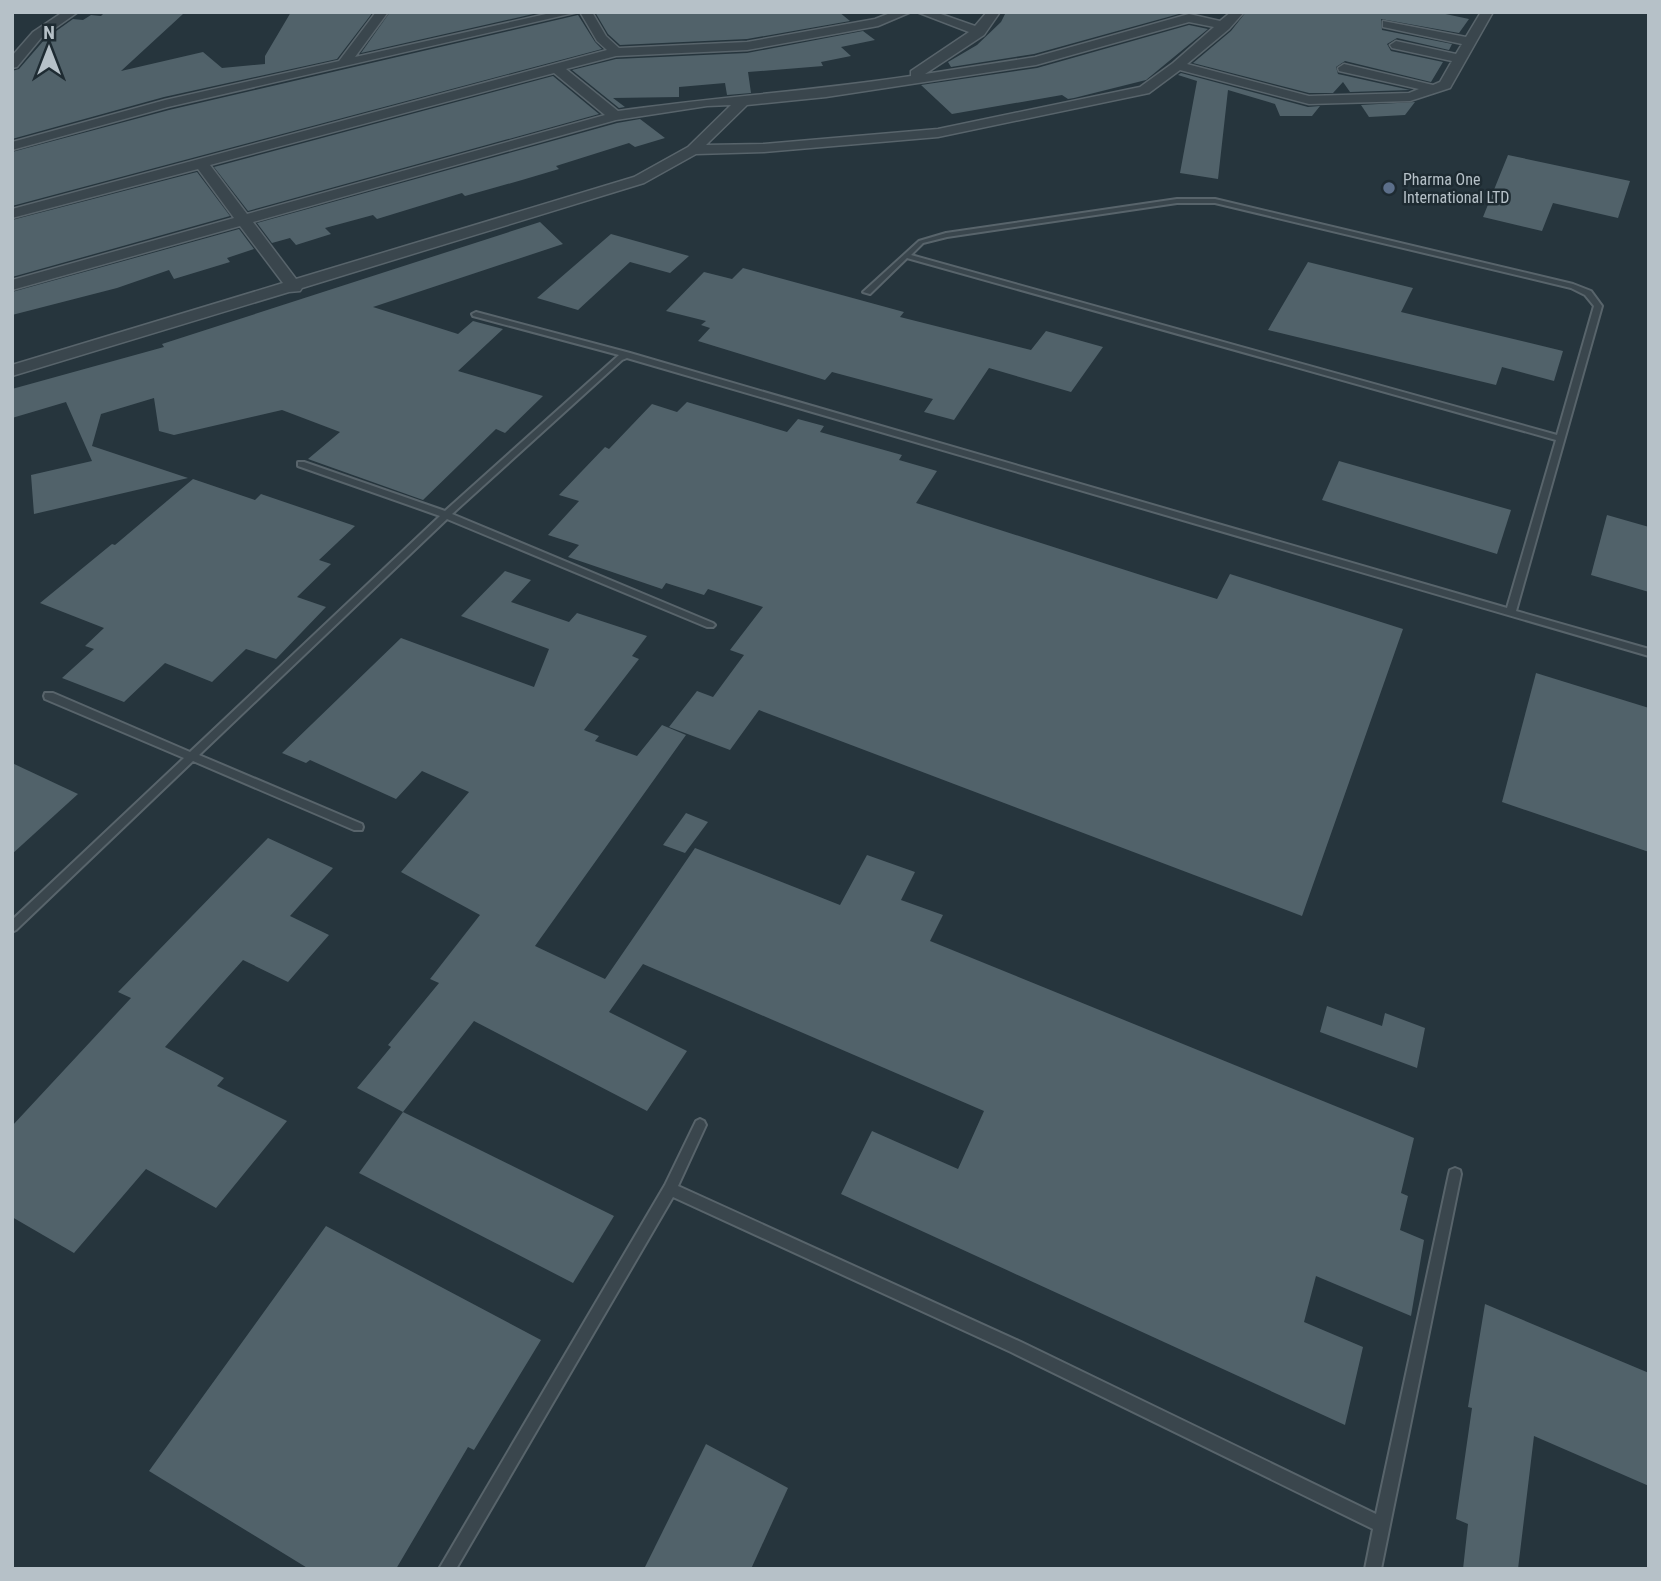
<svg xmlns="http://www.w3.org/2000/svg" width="1661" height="1581" font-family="'Roboto Condensed',sans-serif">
  <rect width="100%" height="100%" fill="#26353d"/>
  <g fill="#51626a">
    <polygon points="105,12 183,14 121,71 203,52 222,68 265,64 265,56 291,12 373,12 337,59 164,97 12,139 12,71 19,69 45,39 73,19 83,20 91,15 101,16"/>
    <polygon points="390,12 542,12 361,53"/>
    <polygon points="595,12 839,12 850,21 747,39 620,45 608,34"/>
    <polygon points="1006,12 1186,12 1034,54 951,67 948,62 977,45 1001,22"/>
    <polygon points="1246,12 1436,12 1469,19 1459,33 1381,19 1382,30 1452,44 1449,50 1397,38 1387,44 1391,51 1443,62 1431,82 1345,61 1336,67 1338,74 1410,90 1350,92 1343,82 1333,93 1309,93 1193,63 1231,31"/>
    <polygon points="578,15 595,42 602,49 12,206 12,152 169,110"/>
    <polygon points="1189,25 1208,29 1146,80 1074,98 1068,99 1062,95 952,114 921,85 1037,68"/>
    <polygon points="863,31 875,40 841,47 851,56 821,62 823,66 748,72 751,93 727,95 725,83 679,87 679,97 613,98 625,107 619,108 572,70 616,59 747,53"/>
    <polygon points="1181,73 1308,107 1320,106 1312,116 1280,116 1275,104 1228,90 1218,179 1180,173 1197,81 1178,75"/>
    <polygon points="553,76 599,114 248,211 214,167"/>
    <polygon points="1415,102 1405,115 1369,117 1361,105"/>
    <polygon points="640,119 665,138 635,147 629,143 556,166 559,169 522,180 465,196 462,193 377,219 373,215 325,228 331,234 296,245 290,238 272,243 257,223 617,123"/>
    <polygon points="1508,155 1630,181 1618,218 1553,203 1542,231 1483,217"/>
    <polygon points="197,172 230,216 12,277 12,220"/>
    <polygon points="540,222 563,244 373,307 458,334 473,321 503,329 458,371 543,396 505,433 496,429 423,500 308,459 340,432 282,410 174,435 159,431 154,398 101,414 92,446 188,478 34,514 31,475 92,461 66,402 12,418 12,389 164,347 162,344"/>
    <polygon points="239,229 254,249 227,258 230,262 174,279 169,270 117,288 12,315 12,292"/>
    <polygon points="611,234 689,256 670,273 630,262 578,310 537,298"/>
    <polygon points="1308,262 1413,288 1401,312 1563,351 1554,381 1502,367 1496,385 1268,330"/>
    <polygon points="743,268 904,312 900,317 1031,350 1046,331 1103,347 1071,392 989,368 954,420 924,412 933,399 832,372 825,380 698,341 710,328 701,325 706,321 666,311 704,272 732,279"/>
    <polygon points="687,402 787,432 798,419 824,426 820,432 902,455 899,460 937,471 916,503 1172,585 1217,599 1230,574 1403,629 1302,916 759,710 730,750 669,727 697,691 713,697 744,655 730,650 763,607 708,589 704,595 666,583 662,589 568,557 579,545 548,535 579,501 559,495 605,447 609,449 652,404 677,412"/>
    <polygon points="1339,461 1511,510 1497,554 1322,500"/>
    <polygon points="193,479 255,500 261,494 355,526 319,560 331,564 297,597 326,607 276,659 246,649 212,682 165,663 124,702 62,678 94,649 85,646 104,628 40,603 112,544 115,545"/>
    <polygon points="1607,515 1649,527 1649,592 1591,575"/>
    <polygon points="505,571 531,580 511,602 569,622 577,613 647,636 632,656 639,659 584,730 599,736 595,741 637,756 662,725 686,735 535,946 605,979 695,848 840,905 867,855 915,872 901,900 943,915 930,941 1414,1138 1401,1193 1408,1196 1400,1230 1424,1240 1411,1316 1316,1276 1304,1322 1363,1347 1345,1425 841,1194 872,1131 958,1169 984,1111 643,964 609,1012 687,1051 647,1111 474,1021 403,1112 357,1088 391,1047 388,1045 439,983 430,979 480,915 401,872 469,792 422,771 396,799 310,760 306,763 282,753 401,638 534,687 549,649 461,616"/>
    <polygon points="1536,673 1649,708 1649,852 1502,802"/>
    <polygon points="12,763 78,794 12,854"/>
    <polygon points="686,813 708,822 685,853 663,845"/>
    <polygon points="268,838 333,868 290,916 329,935 288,982 243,960 165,1047 224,1078 217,1086 287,1121 216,1208 146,1169 74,1253 12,1217 12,1126 131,998 118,992"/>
    <polygon points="1327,1006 1382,1026 1385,1013 1425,1028 1417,1068 1320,1032"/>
    <polygon points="403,1112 614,1216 573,1283 359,1173"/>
    <polygon points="326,1226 541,1340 474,1450 468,1447 396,1569 309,1569 149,1471"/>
    <polygon points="1485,1304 1649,1373 1649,1486 1534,1436 1518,1569 1463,1569 1468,1524 1456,1519 1472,1408 1468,1407"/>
    <polygon points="706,1444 788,1488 751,1569 644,1569"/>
  </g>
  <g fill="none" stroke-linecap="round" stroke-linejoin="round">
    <defs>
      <g id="service">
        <path d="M1177,199H1215L1573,284L1591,291L1602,306L1516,611L1649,649V656L627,358L622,360L452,514L713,623L715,625L713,627H707L447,519L199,755L362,824L363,827L362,830H354L193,761L16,930L12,932V920L184,758L45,699L44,696L45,693H53L190,752L440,516L298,466V462H304L445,511L619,355L473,316L472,314L476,312L630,353L1507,608L1556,440L907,258L870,294L863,292L919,241L946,233ZM1177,203H1215L1571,288L1585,295L1594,306L1557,435L911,255L923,243L947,237Z"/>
        <polygon points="700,1119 704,1121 706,1125 678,1186 1021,1342 1376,1514 1449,1174 1450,1170 1455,1168 1460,1170 1461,1174 1381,1569 1365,1569 1373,1529 1011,1352 673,1197 456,1569 439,1569 665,1185 696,1121"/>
      </g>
      <g id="minor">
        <polygon points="63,12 78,12 41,38 17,67 12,68 12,56 33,32"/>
        <polygon points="376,12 388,12 355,57 555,12 578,12 168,107 12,150 12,142 165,100 339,61"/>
        <path d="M580,12H592L606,36L619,48L747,42L875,19L893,12H911L878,26L747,50L616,56L566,69L618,111C715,97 813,91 911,76V71L969,32L917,12H935L975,26L987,12H1000L984,35L925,74L1035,57L1189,14L1220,21L1231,12H1244L1229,29L1187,64L1309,96L1409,93L1419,89L1339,71L1338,68L1344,64L1433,85L1440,82L1452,61L1392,48L1390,45L1396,41L1456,54L1462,44L1383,27V21L1466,37L1481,12H1493L1450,88L1410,101L1309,104L1180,70L1149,93L938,137L764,152L696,154L644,183L302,288L300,291L289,292L12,376V365L283,283L240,226L12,290V280L234,218L198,169L12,218V209L607,50L597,41ZM1189,22L1214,27L1173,63L1140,87L938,129L764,144L706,145L747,105L826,97L1036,65ZM554,73L605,115L247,214L210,165ZM731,105L688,147L634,177L296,279L253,222L616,120L707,106Z"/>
      </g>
    </defs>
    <use href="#service" stroke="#58646b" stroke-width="4"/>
    <use href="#minor" stroke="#58646b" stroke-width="3"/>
    <use href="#service" fill="#3a464d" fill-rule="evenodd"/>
    <use href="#minor" fill="#3a464d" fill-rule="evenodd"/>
  </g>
  <circle fill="#5c6f8a" stroke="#1e2b32" stroke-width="2.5" cx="1389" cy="188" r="7"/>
  <g text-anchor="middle" stroke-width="5" stroke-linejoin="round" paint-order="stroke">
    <g font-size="16" fill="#b6c1c8" stroke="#1e2b32" text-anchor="start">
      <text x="1403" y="185">Pharma One<tspan x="1403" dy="18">International LTD</tspan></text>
    </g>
  </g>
  <rect width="1661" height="1581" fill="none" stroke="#b6c1c8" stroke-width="28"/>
  <g transform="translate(49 49)" stroke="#1e2b32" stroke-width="5" paint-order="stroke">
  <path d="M0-5L12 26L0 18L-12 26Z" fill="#b6c1c8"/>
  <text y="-10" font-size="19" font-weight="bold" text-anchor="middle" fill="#b6c1c8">N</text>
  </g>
</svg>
